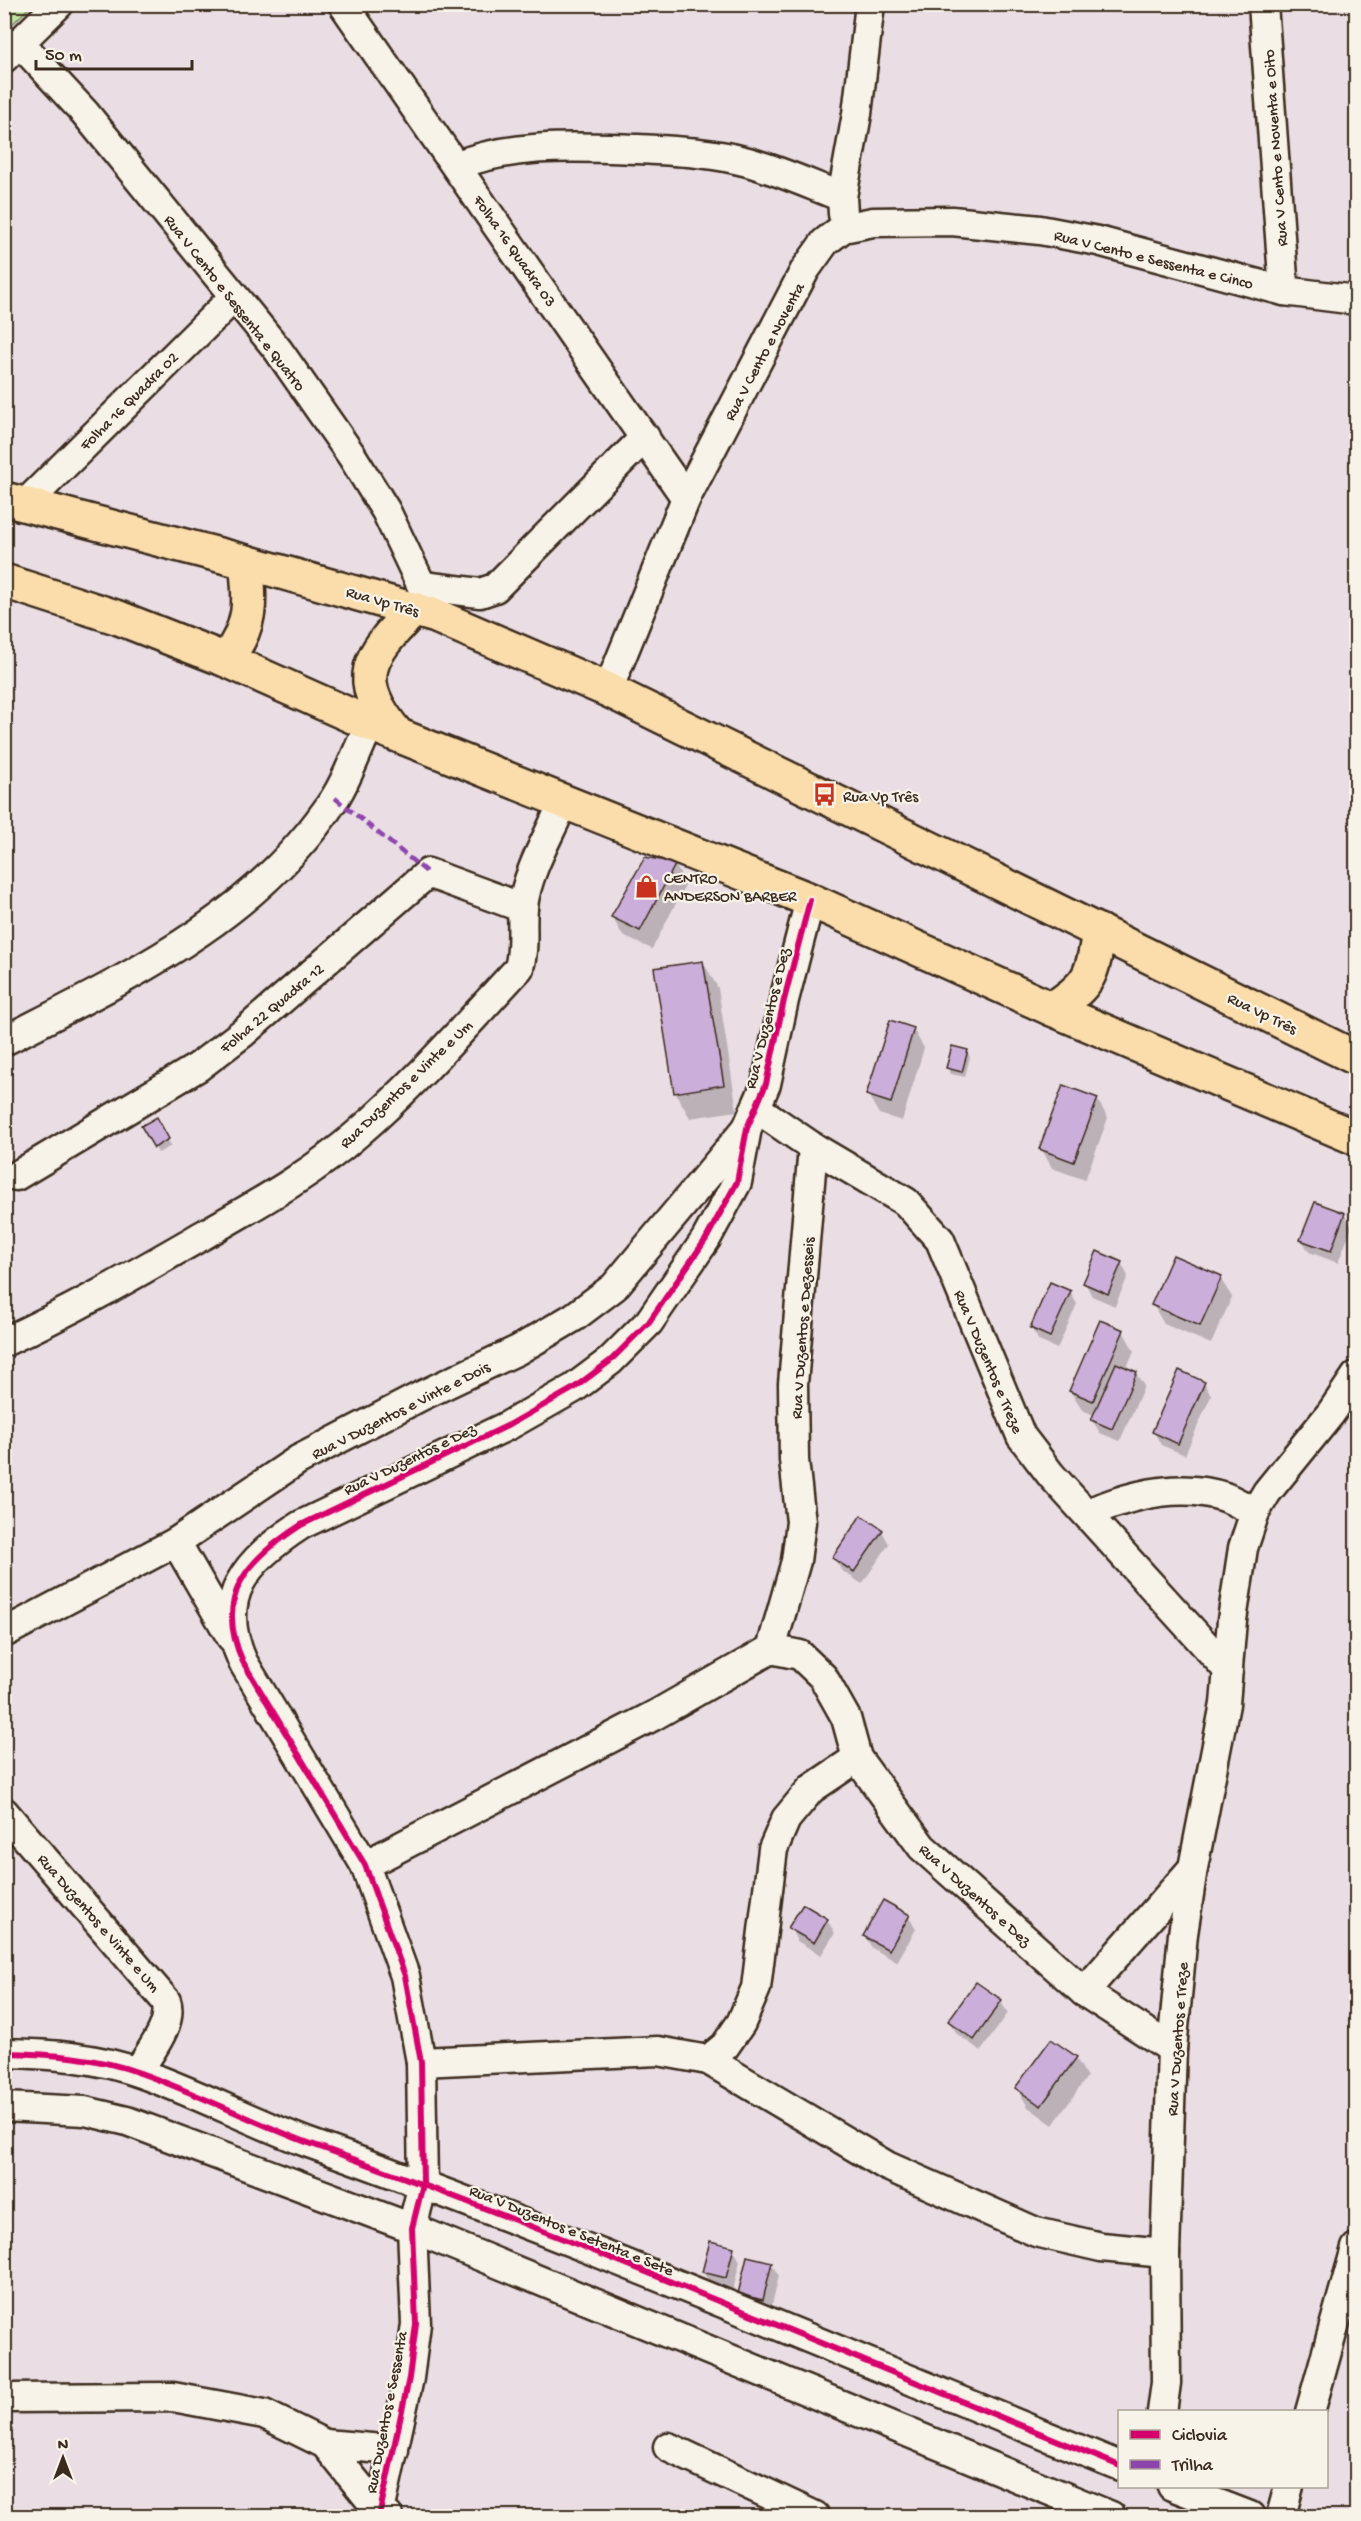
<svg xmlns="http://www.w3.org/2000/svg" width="1361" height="2521" font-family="'Gochi Hand',sans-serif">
  <rect width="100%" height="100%" fill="#eadee4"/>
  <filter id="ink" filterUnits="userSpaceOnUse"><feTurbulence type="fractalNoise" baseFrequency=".0167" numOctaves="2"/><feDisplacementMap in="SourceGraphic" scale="12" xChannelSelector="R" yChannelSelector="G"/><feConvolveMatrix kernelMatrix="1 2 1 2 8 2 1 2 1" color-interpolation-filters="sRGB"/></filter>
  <g filter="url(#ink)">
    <polygon fill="#bfe5a0" stroke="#7d885f" stroke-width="1.5" points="5,4 32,4 32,5 5,31"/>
    <g fill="#0003">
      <polygon points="675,865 686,884 652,949 623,936 612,917"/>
      <polygon points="703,962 718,988 737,1111 690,1118 675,1092"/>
      <polygon points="913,1029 924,1048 902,1121 879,1114 868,1095"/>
      <polygon points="967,1051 970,1057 965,1077 951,1074 948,1068"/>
      <polygon points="1097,1099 1108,1118 1085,1180 1052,1168 1041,1148"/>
      <polygon points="156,1119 171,1146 158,1153 143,1126"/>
      <polygon points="1344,1214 1352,1227 1338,1263 1309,1252 1302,1240"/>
      <polygon points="1121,1263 1128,1276 1115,1306 1092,1296 1085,1283"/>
      <polygon points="1220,1278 1232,1297 1211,1344 1164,1324 1153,1305"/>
      <polygon points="1070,1292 1077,1304 1057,1349 1039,1341 1031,1328"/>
      <polygon points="4,1295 15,1326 4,1330"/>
      <polygon points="1123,1331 1134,1351 1126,1369 1136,1373 1144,1386 1120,1441 1100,1433 1092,1420 1094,1415 1082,1410 1070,1391"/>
      <polygon points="1204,1383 1211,1396 1185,1455 1161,1445 1154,1432"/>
      <polygon points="882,1531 889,1544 862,1584 841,1570 834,1558"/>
      <polygon points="803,1906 827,1920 835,1933 821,1955 797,1941 790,1928"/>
      <polygon points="908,1916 916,1929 897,1962 872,1948 865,1936"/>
      <polygon points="1000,2001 1008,2013 981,2051 957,2034 949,2021"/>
      <polygon points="1076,2058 1087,2077 1053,2125 1028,2107 1017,2088"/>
      <polygon points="733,2249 740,2261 733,2290 711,2284 703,2272"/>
      <polygon points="771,2263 779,2276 770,2312 747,2307 739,2294"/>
    </g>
    <g fill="#ccaeda" stroke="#3b2a1e" stroke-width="1.5">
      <polygon points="645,857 676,863 640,931 611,917"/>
      <polygon points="703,961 724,1085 674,1093 654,968"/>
      <polygon points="890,1020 914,1028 891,1103 866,1095"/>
      <polygon points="952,1046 968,1050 962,1072 946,1068"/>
      <polygon points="1063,1085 1098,1098 1074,1162 1039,1149"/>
      <polygon points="157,1117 169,1139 154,1148 141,1126"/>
      <polygon points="1315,1202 1345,1213 1331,1251 1300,1240"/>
      <polygon points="1097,1251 1122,1262 1108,1294 1083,1283"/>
      <polygon points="1173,1255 1222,1276 1200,1326 1151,1305"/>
      <polygon points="1050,1282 1071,1291 1050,1337 1030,1328"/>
      <polygon points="1100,1320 1124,1330 1093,1401 1069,1391"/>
      <polygon points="1116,1363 1137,1372 1112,1429 1091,1420"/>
      <polygon points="1179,1370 1205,1382 1178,1444 1152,1432"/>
      <polygon points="861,1515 883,1530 854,1572 832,1558"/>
      <polygon points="883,1900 910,1915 889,1950 863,1936"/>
      <polygon points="803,1904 828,1919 814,1943 788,1928"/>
      <polygon points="976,1982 1002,2000 974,2040 948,2021"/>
      <polygon points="1051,2039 1077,2057 1041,2106 1015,2088"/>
      <polygon points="710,2241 734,2247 726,2278 702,2272"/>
      <polygon points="747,2256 772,2262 763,2300 738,2294"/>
    </g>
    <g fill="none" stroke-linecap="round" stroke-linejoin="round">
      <defs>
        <g id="minor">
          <polyline points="343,4 686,498"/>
          <polyline points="1263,4 1284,291"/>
          <polyline points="19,42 85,113 278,350 352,456 386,511 436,616"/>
          <polyline points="4,58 59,4"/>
          <path d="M457,165C516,143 576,147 638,149C676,151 711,152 748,162C780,171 811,185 842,197"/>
          <polyline points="843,214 842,197 857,114 870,4"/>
          <polyline points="25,504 233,298"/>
          <polyline points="423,586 480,593 495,588 645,437"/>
          <polyline points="608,690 686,498 805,270 825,242 843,228 873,222 952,221 1040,230 1098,241 1284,291 1356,300"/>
          <path d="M4,1041C128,977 256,919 335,798C349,776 358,748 370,724"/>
          <polyline points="756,1108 813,1147 906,1202 940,1240 1021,1436 1051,1475 1228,1670"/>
          <polyline points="16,1176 198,1067 244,1032 428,873 523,908"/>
          <path d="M4,1342C74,1310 139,1272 205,1234C257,1204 312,1174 357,1134C415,1084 467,1024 519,968C525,947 521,928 523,907C527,871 549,836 563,803"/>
          <path d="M1088,1513C1130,1495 1180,1482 1225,1497C1235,1501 1245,1507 1255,1512"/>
          <polyline points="176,1542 231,1637"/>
          <polyline points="4,1633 176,1542 298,1460 421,1396 518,1350 574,1317 614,1287 747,1128"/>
          <polyline points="771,1649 796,1561 801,1522 794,1460 793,1384 813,1147"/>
          <path d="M4,1812L166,2001C174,2024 149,2052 138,2072"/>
          <polyline points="365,1865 655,1715 771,1649 800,1655 823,1677 846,1718 857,1758 922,1847 1084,1992 1172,2049"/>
          <polyline points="1084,1992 1193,1868"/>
          <path d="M4,2053C50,2054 97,2057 140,2073C197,2093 250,2121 306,2142C581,2240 849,2356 1120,2466"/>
          <polyline points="708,2060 725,2046 741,2023 756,1988 773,1849 786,1819 811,1789 857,1758"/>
          <polyline points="421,2062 658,2051 708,2060 887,2166 1036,2232 1101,2247 1165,2253"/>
          <polyline points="4,2107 85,2111 127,2121 412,2228 1111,2516"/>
          <polyline points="4,2398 173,2397 264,2414 325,2444 380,2512 388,2516"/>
          <polyline points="1162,2412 1166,2383 1165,2253 1172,2049 1183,1934 1193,1868 1225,1704 1232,1620 1243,1548 1255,1512 1267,1492 1331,1413 1356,1376"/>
          <polyline points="1310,2412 1356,2248"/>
          <polyline points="325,2444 394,2450"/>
          <polyline points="668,2447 815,2516"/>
          <polyline points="1172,2486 1250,2516"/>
          <path d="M379,2516L409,2378L416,2324L412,2228L423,2184L421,2062L405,1976L365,1865L243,1662C213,1596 247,1560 301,1525L509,1425L574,1388L610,1361L649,1322L706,1239L737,1182L747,1128L766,1084L784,1000L810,900"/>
          <polyline points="1281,2516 1289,2486"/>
        </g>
        <g id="major">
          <polyline points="4,499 246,562 436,616 608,690 1356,1058"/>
          <polyline points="4,581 119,618 226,660 370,724 810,900 1052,1009 1356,1138"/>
          <path d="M226,660C252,626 251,602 246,562"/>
          <path d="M397,734C350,677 369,656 414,609"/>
          <path d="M1052,1009C1091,984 1092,976 1099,931"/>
        </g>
      </defs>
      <use href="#minor" stroke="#3b2a1e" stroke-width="33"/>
      <use href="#major" stroke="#3b2a1e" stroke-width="38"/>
      <use href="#minor" stroke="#f7f3e8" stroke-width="28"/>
      <use href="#major" stroke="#faddab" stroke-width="33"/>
      <polyline stroke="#8e44ad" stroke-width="4.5" stroke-dasharray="9 4.5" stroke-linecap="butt" points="335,798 428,873"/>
      <defs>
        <g id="cycleway">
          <path d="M4,2053C50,2054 97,2057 140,2073C197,2093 250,2121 306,2142C581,2240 849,2356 1120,2466"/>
          <path d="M379,2516L409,2378L416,2324L412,2228L423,2184L421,2062L405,1976L365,1865L243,1662C213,1596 247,1560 301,1525L509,1425L574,1388L610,1361L649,1322L706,1239L737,1182L747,1128L766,1084L784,1000L810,900"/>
        </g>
      </defs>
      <use href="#cycleway" stroke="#f7f3e8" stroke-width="10"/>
      <use href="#cycleway" stroke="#d6006c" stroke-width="6"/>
    </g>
  </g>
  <defs>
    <symbol id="bus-bare" viewBox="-9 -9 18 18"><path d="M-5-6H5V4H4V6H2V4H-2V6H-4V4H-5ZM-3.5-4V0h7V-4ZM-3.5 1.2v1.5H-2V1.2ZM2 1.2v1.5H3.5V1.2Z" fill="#c8321e" stroke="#f7f3e8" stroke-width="2.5" paint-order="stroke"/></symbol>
    <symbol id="shop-bare" viewBox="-9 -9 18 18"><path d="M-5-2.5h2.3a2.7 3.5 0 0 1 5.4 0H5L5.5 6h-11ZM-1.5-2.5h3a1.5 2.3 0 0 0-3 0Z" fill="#c8321e" stroke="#f7f3e8" stroke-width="2.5" paint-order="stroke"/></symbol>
  </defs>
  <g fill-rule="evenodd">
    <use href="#bus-bare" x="808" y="778" width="33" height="33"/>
    <use href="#shop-bare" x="630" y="870" width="33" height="33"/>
  </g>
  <g text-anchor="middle" stroke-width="4.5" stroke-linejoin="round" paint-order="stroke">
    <g font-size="16" fill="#3b2a1e" stroke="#f7f3e8">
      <text transform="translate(1274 148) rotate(-94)" y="6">Rua V Cento e Noventa e Oito</text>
      <text transform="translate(516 250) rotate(55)" y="6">Folha 16 Quadra 03</text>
      <text transform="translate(1154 258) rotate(14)" y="6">Rua V Cento e Sessenta e Cinco</text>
      <text transform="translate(236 302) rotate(52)" y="6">Rua V Cento e Sessenta e Quatro</text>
      <text transform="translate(763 351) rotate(-62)" y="6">Rua V Cento e Noventa</text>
      <text transform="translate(128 400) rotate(-45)" y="6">Folha 16 Quadra 02</text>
      <text transform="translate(383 600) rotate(16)" y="6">Rua Vp Três</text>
      <text transform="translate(271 1007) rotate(-40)" y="6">Folha 22 Quadra 12</text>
      <text transform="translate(1263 1012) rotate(26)" y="6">Rua Vp Três</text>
      <text transform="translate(766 1018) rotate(-76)" y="6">Rua V Duzentos e Dez</text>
      <text transform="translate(405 1083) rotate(-44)" y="6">Rua Duzentos e Vinte e Um</text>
      <text transform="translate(801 1328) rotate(-86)" y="6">Rua V Duzentos e Dezesseis</text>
      <text transform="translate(990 1361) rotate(67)" y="6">Rua V Duzentos e Treze</text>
      <text transform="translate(400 1409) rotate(-27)" y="6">Rua V Duzentos e Vinte e Dois</text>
      <text transform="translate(409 1458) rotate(-26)" y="6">Rua V Duzentos e Dez</text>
      <text transform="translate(976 1894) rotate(42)" y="6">Rua V Duzentos e Dez</text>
      <text transform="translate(100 1922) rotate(49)" y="6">Rua Duzentos e Vinte e Um</text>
      <text transform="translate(1176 2039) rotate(-86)" y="6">Rua V Duzentos e Treze</text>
      <text transform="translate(572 2229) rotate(22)" y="6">Rua V Duzentos e Setenta e Sete</text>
      <text transform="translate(385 2412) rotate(-79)" y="6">Rua Duzentos e Sessenta</text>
    </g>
    <g font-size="16" fill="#3b2a1e" stroke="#f7f3e8" text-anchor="start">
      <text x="843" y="801">Rua Vp Três</text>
      <text x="664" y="883">CENTRO<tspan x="664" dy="18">ANDERSON BARBER</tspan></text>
    </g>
  </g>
  <rect width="1361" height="2521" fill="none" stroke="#f7f3e8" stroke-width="24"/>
  <rect x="12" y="12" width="1337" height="2497" fill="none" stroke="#3b2a1e" stroke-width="2" filter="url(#ink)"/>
  <rect x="1118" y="2410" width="210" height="78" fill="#f7f3e8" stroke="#aca397" stroke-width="1.5"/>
  <rect x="1130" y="2430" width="30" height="9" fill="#d6006c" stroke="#aca397" stroke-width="1.5"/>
  <text x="1172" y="2440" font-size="18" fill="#3b2a1e">Ciclovia</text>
  <rect x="1130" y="2460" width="30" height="9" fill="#8e44ad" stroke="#aca397" stroke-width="1.5"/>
  <text x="1172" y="2470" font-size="18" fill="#3b2a1e">Trilha</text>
  <g transform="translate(63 2458)" stroke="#f7f3e8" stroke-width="4.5" paint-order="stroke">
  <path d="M0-4.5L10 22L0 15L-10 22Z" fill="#3b2a1e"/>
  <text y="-9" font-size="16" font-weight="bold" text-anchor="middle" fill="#3b2a1e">N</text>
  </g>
  <path d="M36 60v9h156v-9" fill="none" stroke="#3b2a1e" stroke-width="3"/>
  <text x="45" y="60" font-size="18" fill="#3b2a1e" stroke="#f7f3e8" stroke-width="4.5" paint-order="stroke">50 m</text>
</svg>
